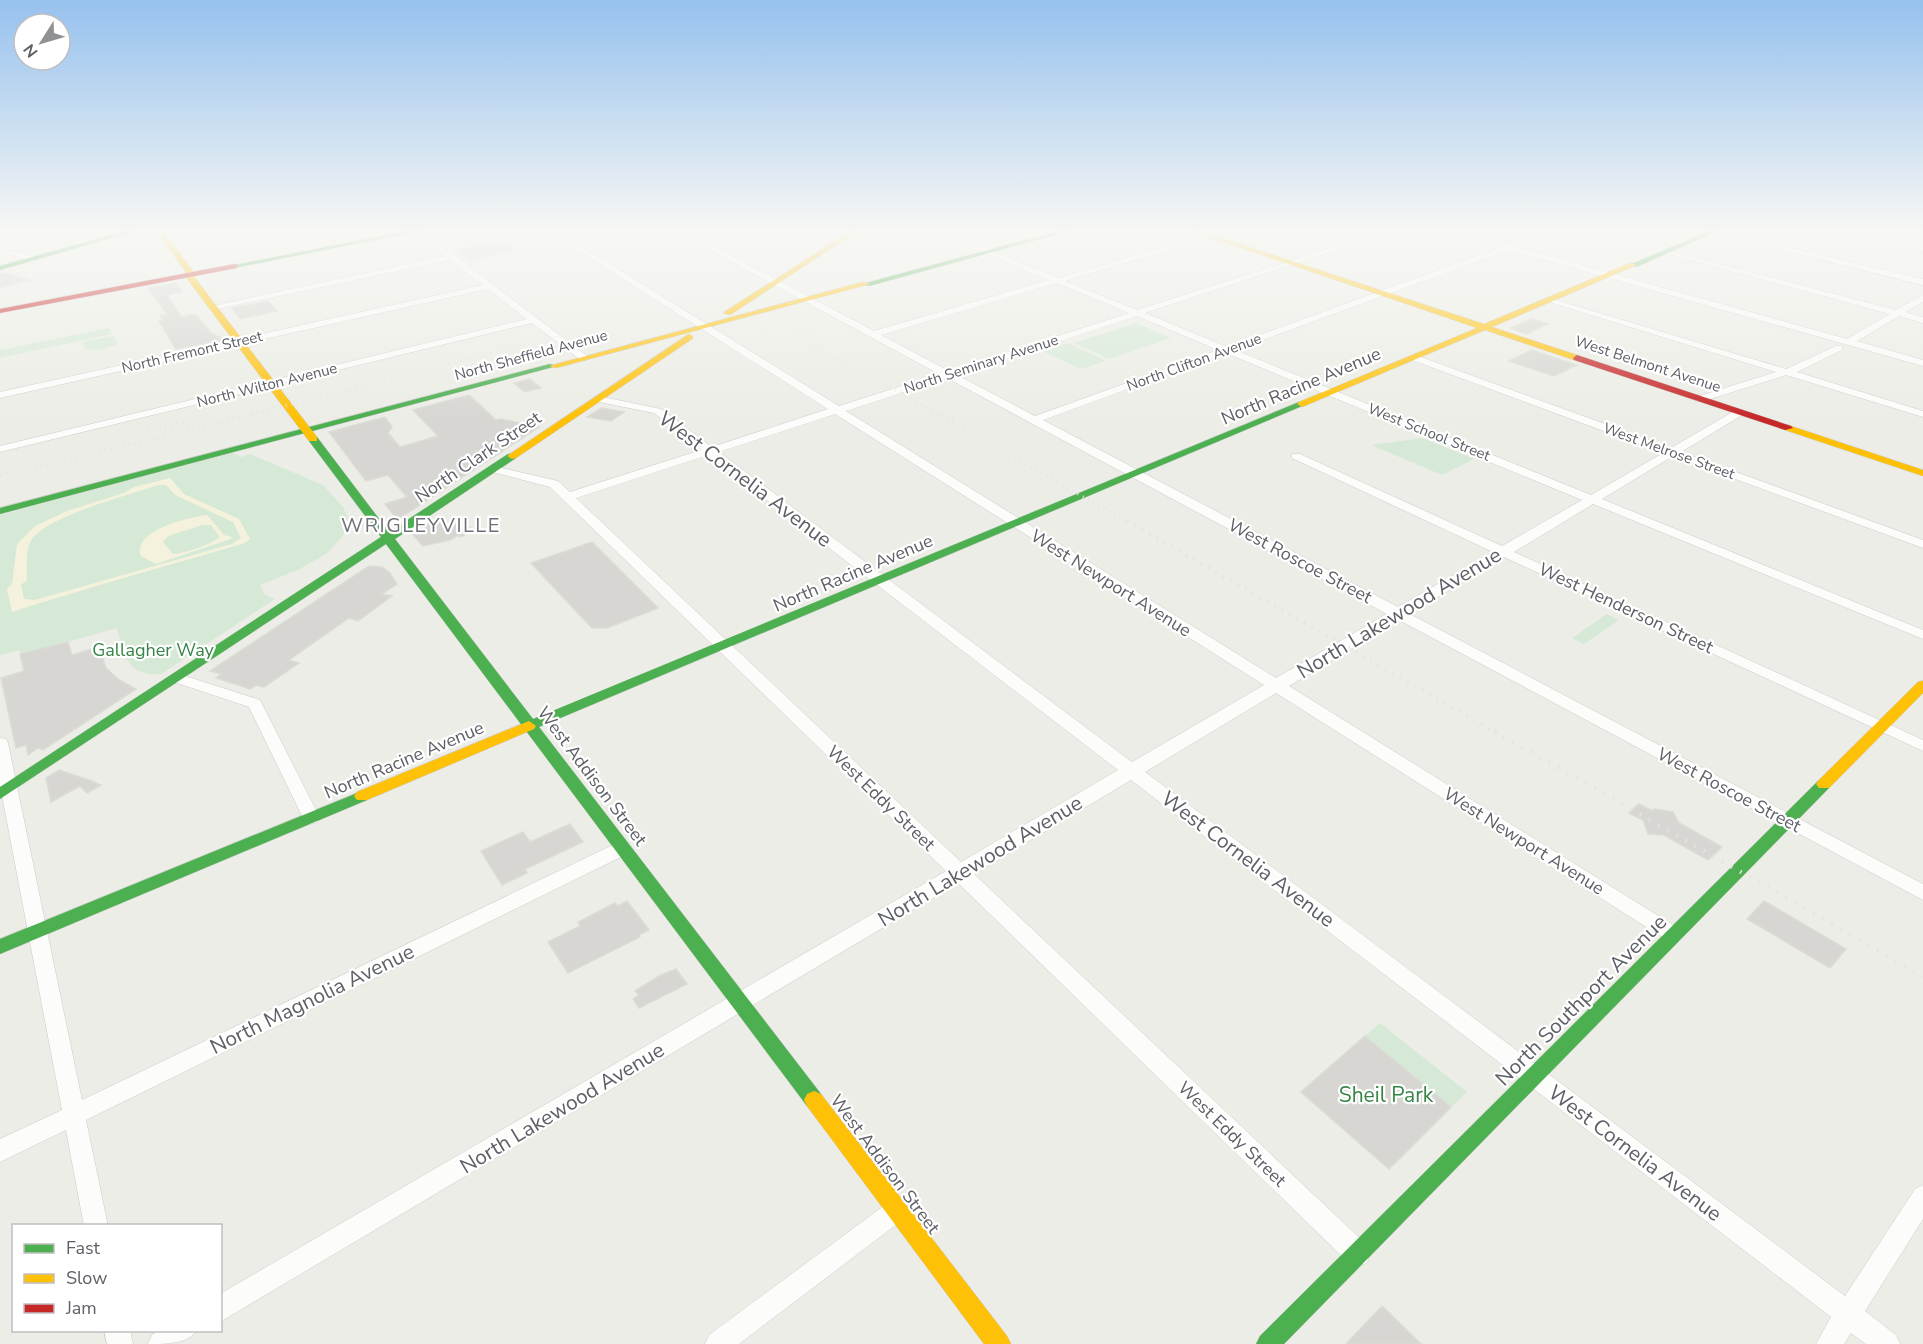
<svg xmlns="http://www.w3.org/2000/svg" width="1923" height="1344" font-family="'Nunito Sans',sans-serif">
  <rect width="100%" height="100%" fill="#edede7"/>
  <g fill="#d5e9d6">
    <polygon points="1136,323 1171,338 1109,359 1074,343"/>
    <polygon points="109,328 112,334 0,358 0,350"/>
    <polygon points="113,336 118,344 99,350 85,349 82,342"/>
    <polygon points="1068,343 1106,361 1081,369 1044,352"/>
    <polygon points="1423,438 1474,459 1442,475 1371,445"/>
    <path d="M232,453L242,457L250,454L323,485L343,507L348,518L343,536L326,554L298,570L260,585L265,595L275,599L161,674C127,677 123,654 117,628L68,642L22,661L20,650L0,655V515Z"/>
    <polygon points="1607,614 1619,620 1584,644 1572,638"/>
    <polygon points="1380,1023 1467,1092 1389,1169 1301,1092"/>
  </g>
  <g fill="#f4f2dd" fill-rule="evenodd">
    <path d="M170,478L184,494L239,519L250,539L245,543C167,566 89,587 12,612L7,589L12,584L17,544L35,526L67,511L124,493L134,487ZM159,485H166L175,495L233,522L241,538L232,544L35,600L24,599L21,585L27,580C27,567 25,549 32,539C48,516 131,494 159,485Z"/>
    <path d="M207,515L224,535L232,537L231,539L156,564L141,556C132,530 190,517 207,515ZM203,525H211L220,537C207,546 190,552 173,554L163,542L168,536Z"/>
  </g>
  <g fill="#d7d6d2" stroke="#dcdcd6" stroke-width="1.5">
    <polygon points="501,241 514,250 470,260 456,250"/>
    <polygon points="6,273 29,280 0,288 0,274"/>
    <polygon points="175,283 183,292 167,295 181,317 195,314 212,334 226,340 176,349 159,321 163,320 160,316 167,314 148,288"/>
    <polygon points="268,301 277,311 240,319 232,308"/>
    <polygon points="1532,319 1548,324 1526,334 1510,328"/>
    <polygon points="1532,350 1577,365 1554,376 1509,361"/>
    <polygon points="530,379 541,388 525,392 514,383"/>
    <polygon points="469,395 496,420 501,419 539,427 400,518 396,518 385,504 407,497 388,475 366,481 329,432 385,417 392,427 388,433 400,447 438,436 413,410"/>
    <polygon points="601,408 624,412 611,421 587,417"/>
    <polygon points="435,519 474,529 461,537 457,536 450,540 423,546 412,534"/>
    <polygon points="592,542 658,608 607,628 592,628 531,563"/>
    <polygon points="369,566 382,567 390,573 397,584 382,594 392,596 358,621 349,618 289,660 299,663 264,687 256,685 250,689 216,678 221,674 210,671"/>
    <polygon points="68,642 72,655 99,647 106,668 118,679 136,689 43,750 38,748 28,755 26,745 16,748 1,678 24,671 20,654"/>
    <polygon points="59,770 89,780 101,785 87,793 80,786 51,802 46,778"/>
    <polygon points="1639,804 1653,811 1654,809 1673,812 1679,823 1722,847 1708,860 1664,835 1648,834 1643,820 1629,813"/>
    <polygon points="570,824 583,842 525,869 527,873 502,885 481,851 523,832 530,842"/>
    <polygon points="627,901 649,930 639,935 640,937 568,973 548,942 580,926 578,922 615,903 618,906"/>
    <polygon points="1764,901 1846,949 1830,968 1747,919"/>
    <polygon points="676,969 687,984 639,1008 633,999 639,995 635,991 659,976"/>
    <polygon points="1365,1036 1451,1107 1389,1169 1301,1092"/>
    <polygon points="1382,1306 1421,1344 1346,1344"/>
  </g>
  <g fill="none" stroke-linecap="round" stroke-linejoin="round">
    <defs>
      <g id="street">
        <polygon points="285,230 293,230 314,249 314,253 308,253"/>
        <polygon points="416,230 424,230 424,232 587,356 587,360 581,360 532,323 0,452 0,446 527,319 488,289 0,398 0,392 483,285 450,260 212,310 208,307 445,256 417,235"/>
        <path d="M546,230H555L839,406L939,374L673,230H682L874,331L1049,280L930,230H940L1058,278L1223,230H1235L1065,281L1137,310L1387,230H1398L1145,313L1227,347L1501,247L1444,230C1465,230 1495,246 1509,244C1527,243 1541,230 1560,230L1517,247L1847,339L1890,314L1661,252L1665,250L1896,310L1923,295V302L1905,312L1923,317V323L1899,316L1857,341L1923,360V366L1509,250L1235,350L1591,495L1663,453L1412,360V356H1418L1671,448L1736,410H1744V414L1681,452L1923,540V548L1673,456L1602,499L1923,630V639L1593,504L1514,552L1923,740V751L1504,557L1410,614L1923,884V900L1399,620L1289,686L1681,930L1684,935L1681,940L1674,943L1667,940L1276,693L1145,772L1845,1296L1915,1189L1923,1185V1219L1865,1311L1896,1335L1900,1344H1866L1851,1333L1844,1344H1816L1831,1317L1131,780L974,874L1367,1245L1370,1254L1367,1263L1358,1266L1349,1263L958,883L220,1322V1294L946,871L550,487L489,471L487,469L493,466L558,481L570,492L701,450L654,413L594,401L593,399L598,396L661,409L712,447L828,409ZM1057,283L1129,313L949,371L881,335ZM1137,316L1218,350L1035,416L957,375ZM1226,353L1582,500L1502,546L1300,454H1292V458L1493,552L1398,607L1043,420ZM947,378L1387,614L1276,678L846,411ZM835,414L1264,685L1132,762L719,452ZM708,455L1118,770L961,862L576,498Z"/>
        <polygon points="801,230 817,230 849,237 845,239"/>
        <polygon points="1701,230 1714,230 1923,279 1923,285"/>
        <polygon points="1833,230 1847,230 1923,247 1923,251"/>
        <polygon points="0,248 36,257 37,259 33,261 0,252"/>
        <polygon points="1549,298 1786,369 1836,346 1842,346 1842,350 1797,372 1923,411 1923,417 1786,375 1704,401 1696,401 1696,397 1776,372 1549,302"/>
        <polygon points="176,673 260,700 320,818 317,822 311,824 305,822 249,707 171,681 168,678 171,675"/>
        <polygon points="0,738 6,739 8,743 82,1100 617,843 623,841 629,843 632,848 629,853 86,1120 108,1226 84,1226 66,1130 0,1162 0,1139 62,1110 0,785"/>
        <polygon points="897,1198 905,1202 909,1210 905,1218 739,1344 705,1344 709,1335 889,1202"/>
        <polygon points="104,1330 130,1330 133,1344 107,1344"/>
        <path d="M159,1330H197C189,1344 166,1344 148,1344L152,1335Z"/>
      </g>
      <g id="fast">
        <polygon points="129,230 139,230 0,270 0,266"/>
        <polygon points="412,230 425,230 234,268 230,266"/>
        <polygon points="1063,230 1073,230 869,286 862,284"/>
        <polygon points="1712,230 1721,230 1636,267 1629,265"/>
        <polygon points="550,364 557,366 0,514 0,508"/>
        <polygon points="1299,402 1307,404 539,727 821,1094 824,1100 821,1106 814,1109 807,1106 386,544 0,799 0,787 381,537 309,441 309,437 317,437 389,532 508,454 516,454 516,458 395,539 533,719"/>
        <polygon points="1824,779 1829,780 1832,784 1829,788 1284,1344 1256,1344 1260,1336 1819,780"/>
        <polygon points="362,791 367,792 370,796 367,800 0,954 0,939"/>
      </g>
      <g id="slow">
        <polygon points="156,230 162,230 193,271 195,278 317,437 317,441 309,441 188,280 185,271"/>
        <polygon points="852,230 859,230 730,315 723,313"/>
        <polygon points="1188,230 1197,230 1484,324 1630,263 1637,265 1492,327 1580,356 1580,360 1574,360 1485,330 1302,407 1297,404 1299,402 1477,328"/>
        <polygon points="863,282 870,284 556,368 549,366"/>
        <polygon points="689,334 693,337 692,339 516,458 512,459 507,456"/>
        <polygon points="1788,425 1923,470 1923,476 1785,430 1783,428"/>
        <polygon points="1923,681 1923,693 1829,788 1819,788 1816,784 1819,780 1918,682"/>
        <polygon points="529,721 536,726 534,729 367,800 357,800 354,796 357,792"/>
        <polygon points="814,1091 821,1094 1007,1336 1011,1344 984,1344 807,1106 804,1100 807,1094"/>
      </g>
      <g id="jam">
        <polygon points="234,264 237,264 237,268 0,313 0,309"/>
        <polygon points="1577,355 1791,426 1793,428 1785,430 1574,360 1573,358"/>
      </g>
    </defs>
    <use href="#street" stroke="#cacbca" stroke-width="1"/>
    <use href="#fast" stroke="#cacac9" stroke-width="1"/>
    <use href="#slow" stroke="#cacac9" stroke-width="1"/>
    <use href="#jam" stroke="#cacac9" stroke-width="1"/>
    <use href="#street" fill="#fcfcfb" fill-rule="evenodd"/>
    <use href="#fast" fill="#4caf50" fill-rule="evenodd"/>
    <use href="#slow" fill="#ffc107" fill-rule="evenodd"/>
    <use href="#jam" fill="#c62828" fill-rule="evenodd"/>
    <g stroke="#e4e4e3" stroke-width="2" stroke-dasharray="1 4.5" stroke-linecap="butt">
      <polyline points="937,241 981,230"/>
      <path d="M811,337L798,320C798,316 798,310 799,306C808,278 891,253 918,245"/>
      <polyline points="469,359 821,269"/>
      <path d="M834,359C747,318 801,273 863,251C890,241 919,236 948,230"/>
    </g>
    <g stroke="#e4e4e3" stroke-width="3" stroke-dasharray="1 5" stroke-linecap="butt">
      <polyline points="831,357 870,375 1129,523"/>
      <polyline points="148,431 189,421"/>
      <polyline points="0,475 171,435 475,357"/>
    </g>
    <polyline stroke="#e4e4e3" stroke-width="4" stroke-dasharray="1.5 7" stroke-linecap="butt" points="1127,521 1497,733"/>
    <polyline stroke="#e4e4e3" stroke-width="4.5" stroke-dasharray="1.5 9" stroke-linecap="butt" points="1494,731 1923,976"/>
  </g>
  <linearGradient id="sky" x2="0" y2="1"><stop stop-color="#96c1ee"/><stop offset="0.55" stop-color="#f7f7f4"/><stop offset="1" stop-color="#f7f7f4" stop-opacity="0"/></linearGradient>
  <rect width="1923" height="418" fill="url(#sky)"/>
  <g text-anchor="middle" stroke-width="4.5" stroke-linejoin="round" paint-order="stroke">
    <g font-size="15" fill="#5d6066" stroke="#fff">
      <text transform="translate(192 352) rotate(-13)" y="5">North Fremont Street</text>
      <text transform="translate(531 355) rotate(-15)" y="5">North Sheffield Avenue</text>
      <text transform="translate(1194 362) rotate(-20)" y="5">North Clifton Avenue</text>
      <text transform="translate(981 364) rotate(-18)" y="5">North Seminary Avenue</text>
      <text transform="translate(1648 364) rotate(18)" y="5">West Belmont Avenue</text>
      <text transform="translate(267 385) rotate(-14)" y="5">North Wilton Avenue</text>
      <text transform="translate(1429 432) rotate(22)" y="5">West School Street</text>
      <text transform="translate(1669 451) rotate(20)" y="5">West Melrose Street</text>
    </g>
    <g font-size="18" fill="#5d6066" stroke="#fff">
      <text transform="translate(1301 386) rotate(-23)" y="6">North Racine Avenue</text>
      <text transform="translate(478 457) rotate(-34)" y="6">North Clark Street</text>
      <text transform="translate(1300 561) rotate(28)" y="6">West Roscoe Street</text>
      <text transform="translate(853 573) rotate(-23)" y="6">North Racine Avenue</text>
      <text transform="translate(1111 583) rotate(32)" y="6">West Newport Avenue</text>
      <text transform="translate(1626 608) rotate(25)" y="6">West Henderson Street</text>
      <text transform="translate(404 760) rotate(-23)" y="6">North Racine Avenue</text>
      <text transform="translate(592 776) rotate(53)" y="6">West Addison Street</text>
      <text transform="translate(1729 790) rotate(28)" y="6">West Roscoe Street</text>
      <text transform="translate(881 798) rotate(44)" y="6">West Eddy Street</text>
      <text transform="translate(1524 841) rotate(32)" y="6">West Newport Avenue</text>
      <text transform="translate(1232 1134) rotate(44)" y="6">West Eddy Street</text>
      <text transform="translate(885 1164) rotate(53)" y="6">West Addison Street</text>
    </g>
    <g font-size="18" fill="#368445" stroke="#fff">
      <text x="153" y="656">Gallagher Way</text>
    </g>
    <g font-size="20" letter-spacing="1.5" fill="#6e7178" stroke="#fff">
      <text x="421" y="532">WRIGLEYVILLE</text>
    </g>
    <g font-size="21" fill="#5d6066" stroke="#fff">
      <text transform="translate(745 479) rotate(37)" y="7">West Cornelia Avenue</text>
      <text transform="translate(1399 613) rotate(-31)" y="7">North Lakewood Avenue</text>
      <text transform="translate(1248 859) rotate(37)" y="7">West Cornelia Avenue</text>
      <text transform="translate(980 861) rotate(-31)" y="7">North Lakewood Avenue</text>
      <text transform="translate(312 999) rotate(-26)" y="7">North Magnolia Avenue</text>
      <text transform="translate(1581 1000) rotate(-45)" y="7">North Southport Avenue</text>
      <text transform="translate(562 1108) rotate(-31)" y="7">North Lakewood Avenue</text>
      <text transform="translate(1635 1153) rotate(37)" y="7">West Cornelia Avenue</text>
    </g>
    <g font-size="21" fill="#368445" stroke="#fff">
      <text x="1386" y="1102">Sheil Park</text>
    </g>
  </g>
  <rect x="12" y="1224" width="210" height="108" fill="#ffffff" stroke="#bebfc2" stroke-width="1.5"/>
  <rect x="24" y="1244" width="30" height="9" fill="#4caf50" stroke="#bebfc2" stroke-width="1.5"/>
  <text x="66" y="1254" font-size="18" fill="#5d6066">Fast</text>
  <rect x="24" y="1274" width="30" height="9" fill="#ffc107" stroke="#bebfc2" stroke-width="1.5"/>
  <text x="66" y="1284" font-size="18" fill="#5d6066">Slow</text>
  <rect x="24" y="1304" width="30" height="9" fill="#c62828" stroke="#bebfc2" stroke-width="1.5"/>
  <text x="66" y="1314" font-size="18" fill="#5d6066">Jam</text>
  <g transform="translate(42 42) rotate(233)"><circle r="28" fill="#ffffff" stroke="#bebfc2" stroke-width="1.5"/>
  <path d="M0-4.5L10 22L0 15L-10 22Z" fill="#8f9193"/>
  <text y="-9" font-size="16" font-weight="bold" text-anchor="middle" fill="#5d6066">N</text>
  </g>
</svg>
